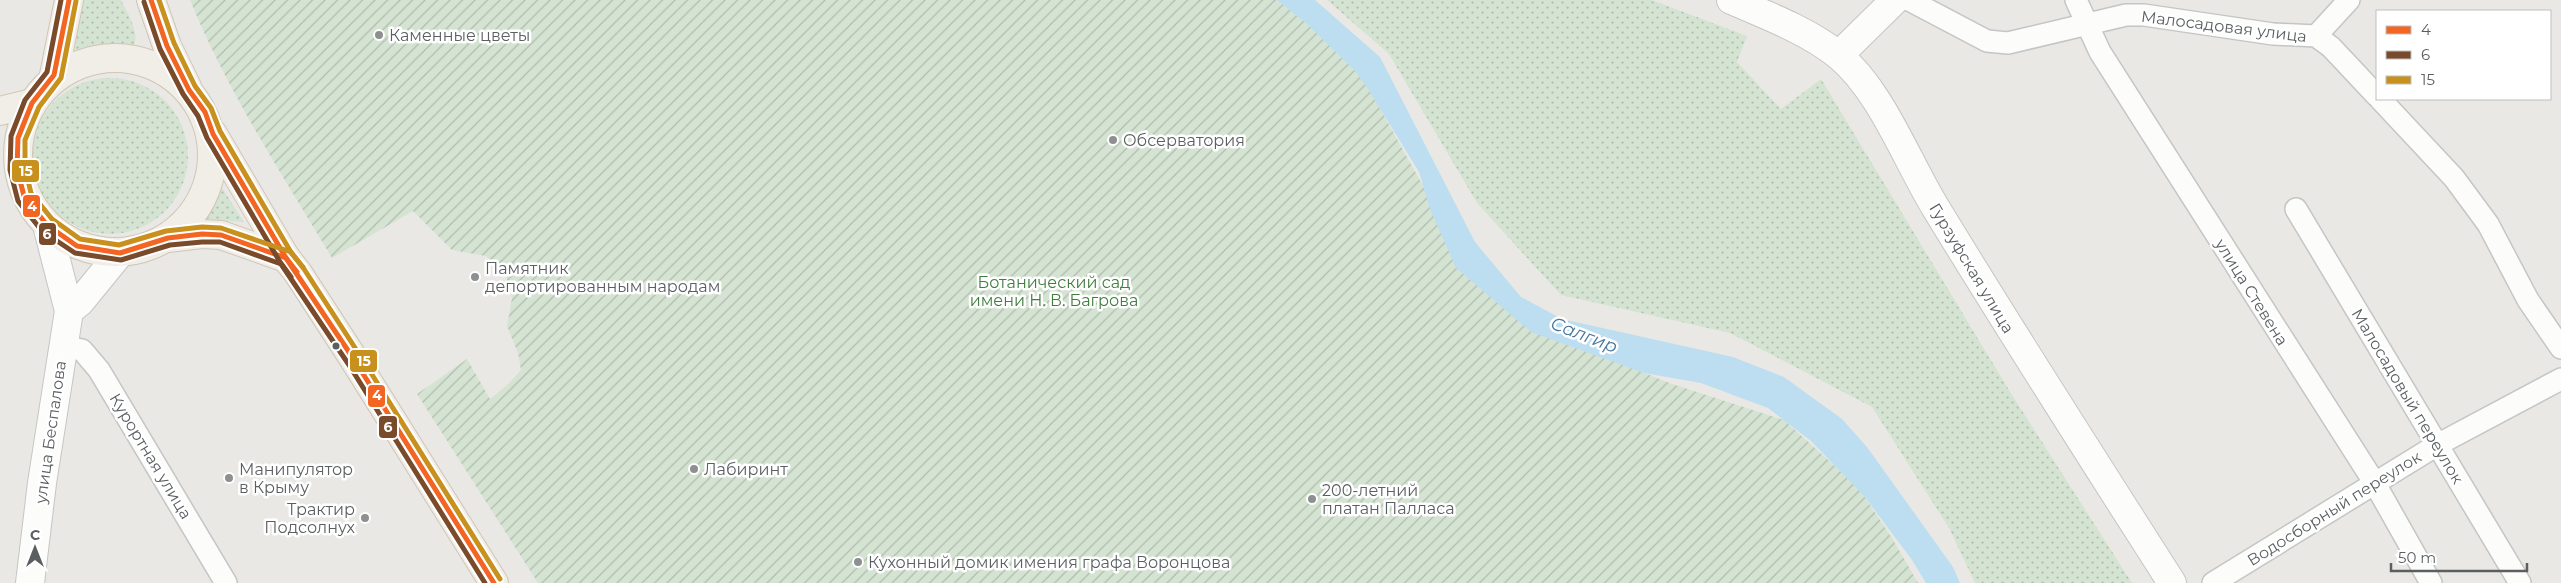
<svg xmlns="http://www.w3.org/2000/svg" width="2561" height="583" font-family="Montserrat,sans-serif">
  <defs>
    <pattern id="grass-dots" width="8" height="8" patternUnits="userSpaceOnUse" patternTransform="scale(1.25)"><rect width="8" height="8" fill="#d5e4d2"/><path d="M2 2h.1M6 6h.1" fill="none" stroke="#b0bcae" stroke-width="1.8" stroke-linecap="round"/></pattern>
    <pattern id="garden-furrows" width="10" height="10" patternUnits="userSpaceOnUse" patternTransform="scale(1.25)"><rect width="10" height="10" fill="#d5e4d2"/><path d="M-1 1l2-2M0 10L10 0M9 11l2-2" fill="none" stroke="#b0bcae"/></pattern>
  </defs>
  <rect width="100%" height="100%" fill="#eae8e5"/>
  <g fill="url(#grass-dots)">
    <path d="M80,0H121C128,15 144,37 130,51L89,49L75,52Z"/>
    <polygon points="1327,0 1652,0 1747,36 1737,62 1781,109 1821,79 2012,395 2132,583 1975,583 1949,528 1872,407 1730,333 1561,295 1477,203 1389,54"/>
    <circle cx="110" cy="156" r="78"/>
    <polygon points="219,183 244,222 202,219"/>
  </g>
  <path fill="url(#garden-furrows)" d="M190,0H1283L1362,76L1427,193L1533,328L1672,384L1784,420L1858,487L1892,538L1918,583H538L417,394L467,359L490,399L507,385L521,370L518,353L507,326L512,298L506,276L486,256L452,250L413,211L332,258C282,174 227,91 190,0Z"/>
  <polygon fill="#bddef0" points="1277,0 1315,0 1380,57 1475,242 1521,297 1562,319 1733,357 1784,377 1842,419 1867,447 1953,567 1960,583 1926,583 1912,560 1864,496 1811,441 1768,408 1701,383 1644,373 1531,332 1456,268 1430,209 1419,172 1368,89 1356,72 1307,24"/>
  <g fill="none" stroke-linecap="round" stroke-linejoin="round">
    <defs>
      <g id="street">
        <polyline points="1909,0 1987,41 2008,43 2126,15 2144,15 2273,34 2316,36 2331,47 2377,96"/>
        <polyline points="2076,0 2100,52 2374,482 2431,583"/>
        <polyline points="2316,36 2349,0"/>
        <polyline points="2380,99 2454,178 2488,224 2528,300 2561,348"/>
        <polyline points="2296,209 2520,583"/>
        <polyline points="62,346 82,350 99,370 226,583"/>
        <polyline points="2213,583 2437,445 2561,379"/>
      </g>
      <g id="secondary">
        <path d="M1731,0C1766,15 1808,31 1838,55C1882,91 1907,162 1937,210C2013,335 2093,459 2172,583"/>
        <polyline points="1839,55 1895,0"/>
        <polyline points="69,311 80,302 120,253"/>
        <polyline points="30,583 42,483 69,311 47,225"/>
      </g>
      <g id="primary">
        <polyline points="151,0 167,46 187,87"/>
        <circle cx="115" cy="155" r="97"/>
        <polyline points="54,75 69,0"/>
        <polyline points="0,111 32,103"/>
        <polyline points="213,134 286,258 298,273 355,361 494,583"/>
        <polyline points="168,238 202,234 221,235 286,258"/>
      </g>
    </defs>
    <use href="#street" stroke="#c4c5c5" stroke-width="24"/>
    <use href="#secondary" stroke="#c4c5c4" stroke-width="30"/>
    <use href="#primary" stroke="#cfc6b6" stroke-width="30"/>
    <use href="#street" stroke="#fcfcfb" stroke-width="21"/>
    <use href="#secondary" stroke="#fcfcfb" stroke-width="28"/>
    <use href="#primary" stroke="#f1eee8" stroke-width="28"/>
    <defs>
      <g id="bus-1">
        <polyline points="69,0 54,75 32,103 18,138 17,169 24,196 47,225 77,246 120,253 168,238 202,234 221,235 286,258 355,361 494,583"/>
        <polyline points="151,0 167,46 189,90 205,112 213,134 286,258 297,272"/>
      </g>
      <g id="bus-2">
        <polyline points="61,0 47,72 25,100 11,136 10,170 18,201 42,231 75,253 121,260 170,245 202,242 220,242 281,264 349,365 485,583"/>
        <polyline points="144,2 160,49 183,94 198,116 207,138 280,262 291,277"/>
      </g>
      <g id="bus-3">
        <polyline points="159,0 174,43 195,86 211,108 220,131 292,254 303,267"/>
        <polyline points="76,1 61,78 39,107 25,140 25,168 31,193 52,219 80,239 119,245 166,231 202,227 221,228 291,252 304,269 361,357 500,579"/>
      </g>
    </defs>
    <use href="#bus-1" stroke="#fff" stroke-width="9"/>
    <use href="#bus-2" stroke="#fff" stroke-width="9"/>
    <use href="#bus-3" stroke="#fff" stroke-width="9"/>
    <use href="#bus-1" stroke="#f26522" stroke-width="5"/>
    <use href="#bus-2" stroke="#7a4b2a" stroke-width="5"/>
    <use href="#bus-3" stroke="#c8911d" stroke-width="5"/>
  </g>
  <g fill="#8d8f90" stroke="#fff" stroke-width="2">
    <circle cx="379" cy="35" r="5"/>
    <circle cx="1113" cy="140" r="5"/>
    <circle cx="475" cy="277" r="5"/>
    <circle cx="694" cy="469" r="5"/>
    <circle cx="229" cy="478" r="5"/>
    <circle cx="1312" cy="499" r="5"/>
    <circle cx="365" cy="518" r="5"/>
    <circle cx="858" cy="562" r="5"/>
  </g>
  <circle fill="#5b5f62" stroke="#fff" stroke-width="2" cx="336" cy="346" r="4.5"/>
  <g text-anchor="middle" stroke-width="5" stroke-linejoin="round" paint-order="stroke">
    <g font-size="16" fill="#5b5f62" stroke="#fff">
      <text transform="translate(2224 26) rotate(7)" y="6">Малосадовая улица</text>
      <text transform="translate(1972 268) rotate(59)" y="6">Гурзуфская улица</text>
      <text transform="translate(2252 292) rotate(58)" y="6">улица Стевена</text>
      <text transform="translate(2408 396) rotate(59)" y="6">Малосадовый переулок</text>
      <text transform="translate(50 432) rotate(-82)" y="6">улица Беспалова</text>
      <text transform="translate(151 456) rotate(59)" y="6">Курортная улица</text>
      <text transform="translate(2334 508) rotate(-32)" y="6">Водосборный переулок</text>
    </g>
    <g font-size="16" fill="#5b5f62" stroke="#fff" text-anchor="start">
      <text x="389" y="41">Каменные цветы</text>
      <text x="1123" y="146">Обсерватория</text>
      <text x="485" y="274">Памятник<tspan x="485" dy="18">депортированным народам</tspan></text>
      <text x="239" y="475">Манипулятор<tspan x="239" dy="18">в Крыму</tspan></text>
      <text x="704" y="475">Лабиринт</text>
      <text x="1322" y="496">200-летний<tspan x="1322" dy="18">платан Палласа</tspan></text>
      <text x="355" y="515" text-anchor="end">Трактир<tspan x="355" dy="18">Подсолнух</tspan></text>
      <text x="868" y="568">Кухонный домик имения графа Воронцова</text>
    </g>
    <g font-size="16" fill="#407e3e" stroke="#fff">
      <text x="1054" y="288">Ботанический сад<tspan x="1054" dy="18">имени Н. В. Багрова</tspan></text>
    </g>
    <g font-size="18" font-style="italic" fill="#47779c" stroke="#fff">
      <text transform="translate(1584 335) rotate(21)" y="6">Салгир</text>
    </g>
  </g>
  <g stroke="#fff" stroke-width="2">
    <rect x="11" y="159" width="29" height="24" rx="5" fill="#c8911d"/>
    <rect x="22" y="194" width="19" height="24" rx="5" fill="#f26522"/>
    <rect x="38" y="222" width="19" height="24" rx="5" fill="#7a4b2a"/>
    <rect x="349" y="349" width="29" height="24" rx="5" fill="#c8911d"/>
    <rect x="367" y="384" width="19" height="24" rx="5" fill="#f26522"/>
    <rect x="378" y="415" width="20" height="24" rx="5" fill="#7a4b2a"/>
  </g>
  <g font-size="14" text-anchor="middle" font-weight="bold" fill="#fff">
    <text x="26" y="176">15</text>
    <text x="32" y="211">4</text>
    <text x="47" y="239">6</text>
    <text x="364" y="366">15</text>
    <text x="377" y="400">4</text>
    <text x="388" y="432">6</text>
  </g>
  <rect x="2376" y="10" width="175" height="90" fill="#ffffff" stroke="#bdbfc0"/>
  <rect x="2386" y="26" width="25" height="8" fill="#f26522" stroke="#bdbfc0"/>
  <text x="2421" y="35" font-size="15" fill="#5b5f62">4</text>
  <rect x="2386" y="51" width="25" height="8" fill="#7a4b2a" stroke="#bdbfc0"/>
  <text x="2421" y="60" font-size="15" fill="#5b5f62">6</text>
  <rect x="2386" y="76" width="25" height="8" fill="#c8911d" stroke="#bdbfc0"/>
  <text x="2421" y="85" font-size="15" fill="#5b5f62">15</text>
  <g transform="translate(35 548)" stroke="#ffffff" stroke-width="4" paint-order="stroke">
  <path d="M0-4L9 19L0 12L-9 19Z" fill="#5b5f62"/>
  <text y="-8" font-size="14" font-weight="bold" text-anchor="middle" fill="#5b5f62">С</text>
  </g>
  <path d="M2391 563v8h136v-8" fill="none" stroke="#5b5f62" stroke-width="2.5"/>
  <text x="2398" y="563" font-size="15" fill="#5b5f62" stroke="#ffffff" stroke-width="4" paint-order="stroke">50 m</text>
</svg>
